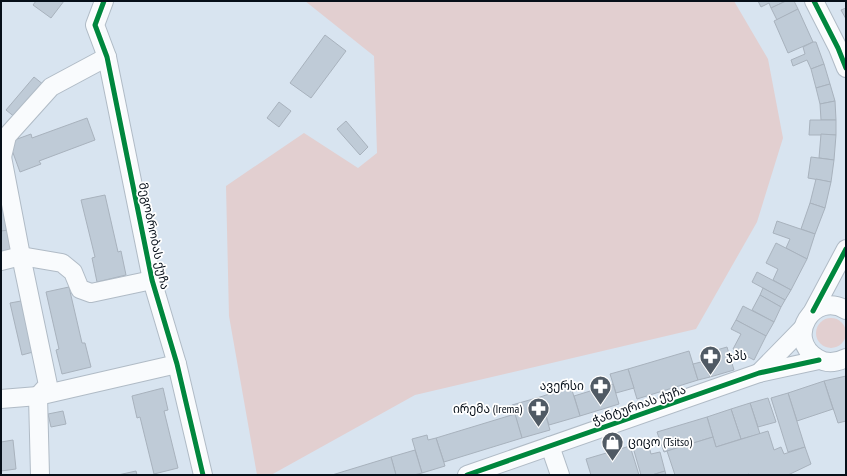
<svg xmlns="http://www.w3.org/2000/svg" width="847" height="476" font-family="'PT Sans Narrow','Noto Sans Georgian',sans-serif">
  <rect width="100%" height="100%" fill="#d8e4f0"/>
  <g fill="#e2cfd0">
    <polygon points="305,1 734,1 768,59 783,138 757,222 696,329 415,395 271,475 257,475 229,316 226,186 304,133 358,168 377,153 374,56"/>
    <circle cx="831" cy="333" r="15"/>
  </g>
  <g fill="#bfcbd7" stroke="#a8b2bd">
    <polygon points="36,1 64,1 51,18 33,5"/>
    <polygon points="758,1 786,1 771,8 769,3 761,7"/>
    <polygon points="786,1 794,1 798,9 777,20 771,8"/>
    <polygon points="846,8 846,19 841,10"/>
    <polygon points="798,9 813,42 788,53 774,21"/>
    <polygon points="325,35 346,51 311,98 290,83"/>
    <polygon points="813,42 816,42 824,64 811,69 807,60 793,66 791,60 805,54 803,47"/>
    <polygon points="824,64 830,84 816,88 811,69"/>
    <polygon points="34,77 44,85 16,118 6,110"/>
    <polygon points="830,84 835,101 820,104 816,88"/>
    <polygon points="835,101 836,120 821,120 820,104"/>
    <polygon points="279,102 291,111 279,127 267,118"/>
    <polygon points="87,118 95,140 39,161 41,164 20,172 9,142 31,134 32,138"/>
    <polygon points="810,120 836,120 836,135 809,135"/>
    <polygon points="346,121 368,147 360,155 337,129"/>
    <polygon points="821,134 836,135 834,160 819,158"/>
    <polygon points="811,157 834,160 831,182 808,178"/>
    <polygon points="816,179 831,182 825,208 810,203"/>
    <polygon points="105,195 118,252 121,251 126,275 97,282 92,258 95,257 81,200"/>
    <polygon points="810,203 825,208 815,234 801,229"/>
    <polygon points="7,207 9,230 1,231 1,208"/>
    <polygon points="777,221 815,234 807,259 786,248 790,239 773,233"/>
    <polygon points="9,230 11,251 1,252 1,231"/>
    <polygon points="776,243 807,259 791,290 773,280 778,269 766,263"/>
    <polygon points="757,272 791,290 785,300 752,282"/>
    <polygon points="69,287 82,343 85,343 91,367 62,374 56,350 59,349 46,292"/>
    <polygon points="763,288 785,300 781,307 760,295"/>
    <polygon points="760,295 781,307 774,322 752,310"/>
    <polygon points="21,301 33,352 22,355 10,303"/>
    <polygon points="743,306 774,322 766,336 736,320"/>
    <polygon points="736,320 766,336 754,360 733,349 741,334 731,329"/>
    <polygon points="727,347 734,370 710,377 703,354"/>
    <polygon points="689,351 698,380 637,399 628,369"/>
    <polygon points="705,361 710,377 698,380 693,364"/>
    <polygon points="628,369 634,388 616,393 610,374"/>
    <polygon points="846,376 846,421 838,423 824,381"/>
    <polygon points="824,381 833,409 797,421 788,393"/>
    <polygon points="613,384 619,404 580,416 574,396"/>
    <polygon points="571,387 580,416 549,425 540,397"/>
    <polygon points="163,388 168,410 164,411 178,468 154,474 140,417 137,418 132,396"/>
    <polygon points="788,393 805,447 788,452 771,398"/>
    <polygon points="540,397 550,430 522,438 512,405"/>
    <polygon points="768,398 776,422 758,427 750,403"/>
    <polygon points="750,403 760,434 741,439 731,409"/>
    <polygon points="731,409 741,439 716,447 707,417"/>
    <polygon points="63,411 66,424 51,427 48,414"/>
    <polygon points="515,414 522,438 444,462 436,438"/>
    <polygon points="707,417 713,437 664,452 657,432"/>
    <polygon points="768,431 774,450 781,447 784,454 805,447 811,464 788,475 750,475 749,474 746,475 675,475 667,451 713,437 716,447"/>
    <polygon points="427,435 428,440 436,438 445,466 422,473 412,439"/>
    <polygon points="647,439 651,454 660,452 665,471 652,475 641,475 632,444"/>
    <polygon points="13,440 16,469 1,471 1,442"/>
    <polygon points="630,446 639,475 591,475 586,459"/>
    <polygon points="415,450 422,473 414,475 396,475 391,457"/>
    <polygon points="391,457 396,475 332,475"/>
    <polygon points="136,471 137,475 118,475"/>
    <polygon points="665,471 666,475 652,475"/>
  </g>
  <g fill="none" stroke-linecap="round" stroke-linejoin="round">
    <defs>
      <g id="minor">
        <polyline points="104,1 95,25 107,57 152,280 177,364 203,475"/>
        <polyline points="814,1 838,48 846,68"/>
        <polyline points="1,157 2,157 7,136 51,87 107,57"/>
        <polyline points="2,157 21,256 48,385 38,396 40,475"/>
        <polyline points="1,261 21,256 62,263 73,272 80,289 91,293 152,280"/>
        <path d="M846,310C814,290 784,338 817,358C826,364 836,363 846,358"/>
        <polyline points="813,311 846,249"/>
        <polyline points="759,373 803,328"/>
        <polyline points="1,399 38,396 177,364"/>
        <polyline points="550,446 560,475"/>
        <polyline points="467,475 759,373 819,360"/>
      </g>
    </defs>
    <use href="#minor" stroke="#b0bbc6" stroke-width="20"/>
    <use href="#minor" stroke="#f9fbfd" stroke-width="18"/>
    <defs>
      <g id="cycleway">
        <polyline points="104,1 95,25 107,57 152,280 177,364 203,475"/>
        <polyline points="814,1 838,48 846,68"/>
        <polyline points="813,311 846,249"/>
        <polyline points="467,475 759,373 819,360"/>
      </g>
    </defs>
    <use href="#cycleway" stroke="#fff" stroke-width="8"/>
    <use href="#cycleway" stroke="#00873e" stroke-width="5"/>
  </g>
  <defs>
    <symbol id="pharmacy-pin" viewBox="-11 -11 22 30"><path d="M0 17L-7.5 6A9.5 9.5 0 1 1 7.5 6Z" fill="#505a64" stroke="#fff"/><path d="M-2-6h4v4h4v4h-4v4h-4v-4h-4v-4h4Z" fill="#fff"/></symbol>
    <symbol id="shop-pin" viewBox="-11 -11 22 30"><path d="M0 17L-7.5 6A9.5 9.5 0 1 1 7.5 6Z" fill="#505a64" stroke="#fff"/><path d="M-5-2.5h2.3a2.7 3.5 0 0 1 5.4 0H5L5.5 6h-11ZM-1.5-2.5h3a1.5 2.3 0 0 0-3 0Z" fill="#fff"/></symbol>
  </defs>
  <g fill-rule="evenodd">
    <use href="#pharmacy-pin" x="698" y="344" width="25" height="34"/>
    <use href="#pharmacy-pin" x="588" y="374" width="25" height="34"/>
    <use href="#pharmacy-pin" x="526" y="396" width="25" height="34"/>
    <use href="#shop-pin" x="600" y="430" width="25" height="34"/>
  </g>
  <g text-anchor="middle" stroke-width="3.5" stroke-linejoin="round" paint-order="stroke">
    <g font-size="12" fill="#060f19" stroke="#fff">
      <text transform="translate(154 236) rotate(78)" y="4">მეგობრობას ქუჩა</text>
      <text transform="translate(639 405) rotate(-19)" y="4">ჭანტურიას ქუჩა</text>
    </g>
    <g font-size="12" fill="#060f19" stroke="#fff" text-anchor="start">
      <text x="726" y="360">ჯპს</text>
      <text x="584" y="390" text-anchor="end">ავერსი</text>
      <text x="522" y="413" text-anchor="end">ირემა (Irema)</text>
      <text x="628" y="446">ციცო (Tsitso)</text>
    </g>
  </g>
  <rect width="847" height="476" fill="none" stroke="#060f19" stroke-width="4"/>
</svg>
